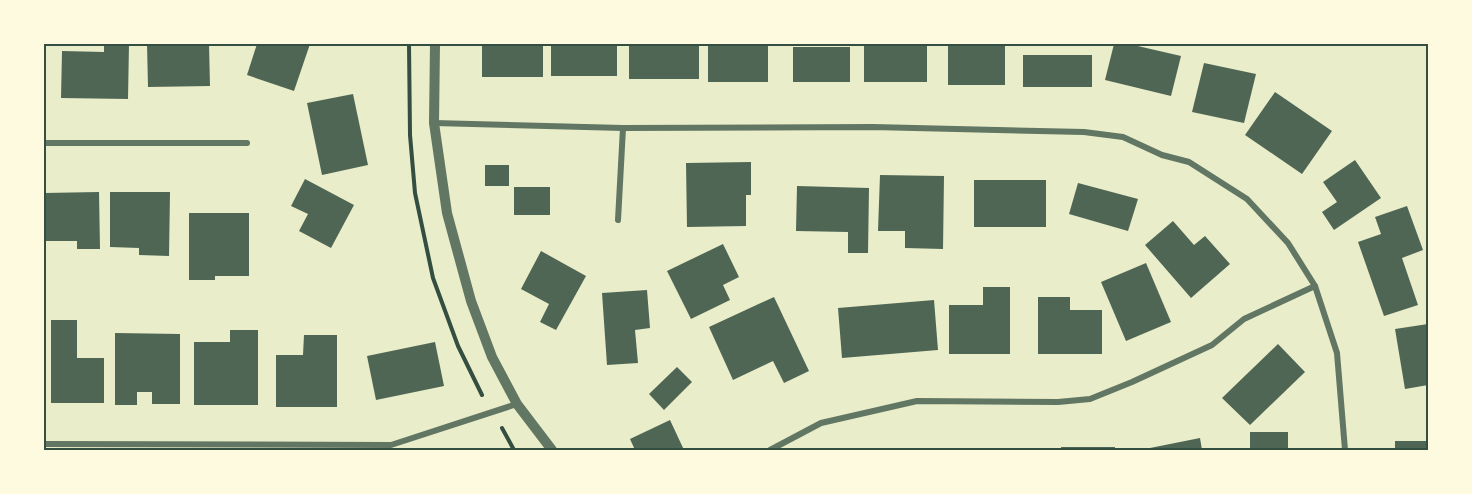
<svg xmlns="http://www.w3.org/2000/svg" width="1472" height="494" font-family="'Source Sans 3',sans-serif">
  <rect width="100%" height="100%" fill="#e9edc9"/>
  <g fill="#4f6655">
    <polygon points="104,44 129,44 128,99 61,98 62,51 104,52"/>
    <polygon points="147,44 209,44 210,86 148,87"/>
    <polygon points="257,44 310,44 294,91 247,75"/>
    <rect x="482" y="44" width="61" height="33"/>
    <rect x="551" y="44" width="66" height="32"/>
    <rect x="629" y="44" width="70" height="35"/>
    <rect x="708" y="44" width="60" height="38"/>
    <rect x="864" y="44" width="63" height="38"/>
    <rect x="948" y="44" width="57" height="41"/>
    <polygon points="1114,44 1129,44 1181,56 1171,96 1105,80"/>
    <rect x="793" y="47" width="57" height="35"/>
    <rect x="1023" y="55" width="69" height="32"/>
    <polygon points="1204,63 1256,74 1244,123 1192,112"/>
    <polygon points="1275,92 1332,131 1302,174 1245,135"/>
    <polygon points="353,94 368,165 322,175 307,103"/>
    <polygon points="1355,160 1381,198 1334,230 1322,212 1337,202 1323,182"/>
    <polygon points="751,162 751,195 746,195 746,226 687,227 686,163"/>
    <rect x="485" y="165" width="24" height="21"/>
    <polygon points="880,175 944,176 943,249 905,248 905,231 878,231"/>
    <polygon points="305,179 354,205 331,248 299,231 308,214 291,206"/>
    <rect x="974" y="180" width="72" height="47"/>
    <polygon points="1078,183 1138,199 1128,231 1069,214"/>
    <polygon points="797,186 869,188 868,253 848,253 848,232 796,231"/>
    <rect x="514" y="187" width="36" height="28"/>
    <polygon points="99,192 100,249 77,249 77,241 44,241 44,193"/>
    <polygon points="110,192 170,192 169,256 139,255 139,248 110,247"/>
    <polygon points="1407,206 1423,250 1402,258 1418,305 1384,316 1358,242 1381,234 1375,217"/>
    <polygon points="189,213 249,213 249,276 215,276 215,280 189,280"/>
    <polygon points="1173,221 1194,245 1205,236 1230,264 1191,298 1145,245"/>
    <polygon points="723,244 739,277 723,285 730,300 691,319 667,271"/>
    <polygon points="541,251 586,276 556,330 540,322 549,304 521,289"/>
    <polygon points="1146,263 1171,322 1126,341 1101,282"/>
    <polygon points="983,287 1010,287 1010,354 949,354 949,305 983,305"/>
    <polygon points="647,290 650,328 635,330 638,363 607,365 602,293"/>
    <polygon points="774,297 809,371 784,383 773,361 733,380 709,327"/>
    <polygon points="1038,297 1070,297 1070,310 1102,310 1102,354 1038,354"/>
    <polygon points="934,300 938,350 842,358 838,308"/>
    <polygon points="51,320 77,320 77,358 104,358 104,403 51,403"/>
    <polygon points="1428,324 1428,385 1405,389 1395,329"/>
    <polygon points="230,330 258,330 258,405 194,405 194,342 230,342"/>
    <polygon points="115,333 180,334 180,404 152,404 152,392 137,392 137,405 115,405"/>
    <polygon points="304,335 337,335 337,407 276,407 276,355 303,355"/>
    <polygon points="435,342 444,386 376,400 367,356"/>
    <polygon points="1278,344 1305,372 1250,425 1222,398"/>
    <polygon points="677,367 692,382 664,410 649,394"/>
    <polygon points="670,420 684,450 635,450 630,439"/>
    <rect x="1250" y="432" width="38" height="18"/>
    <polygon points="1200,438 1202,450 1145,450 1145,449"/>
    <rect x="1395" y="441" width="33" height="9"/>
    <rect x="1061" y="447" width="54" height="3"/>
  </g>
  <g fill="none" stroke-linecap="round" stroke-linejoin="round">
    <g stroke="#344e41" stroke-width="4">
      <polyline points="409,44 410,135 415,193 433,278 458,346 482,395"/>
      <polyline points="502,428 514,450"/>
    </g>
    <g stroke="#617663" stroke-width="6">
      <polyline points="434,123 623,128 873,127 1084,132 1123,137 1162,155 1189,162 1247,199 1288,243 1315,286 1337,353 1345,450"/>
      <polyline points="44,143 247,143"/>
      <polyline points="618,220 623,128"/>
      <polyline points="44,444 391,445 517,404"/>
      <polyline points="770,450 821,423 917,401 1058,402 1090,399 1132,382 1212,345 1244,319 1315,286"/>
    </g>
    <polyline stroke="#617663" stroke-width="10" points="435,44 434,123 447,213 471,301 492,357 517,404 552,450"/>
  </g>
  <rect width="1472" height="494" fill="none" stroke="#fefae0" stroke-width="90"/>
  <rect x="45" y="45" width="1382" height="404" fill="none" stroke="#344e41" stroke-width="2"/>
</svg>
